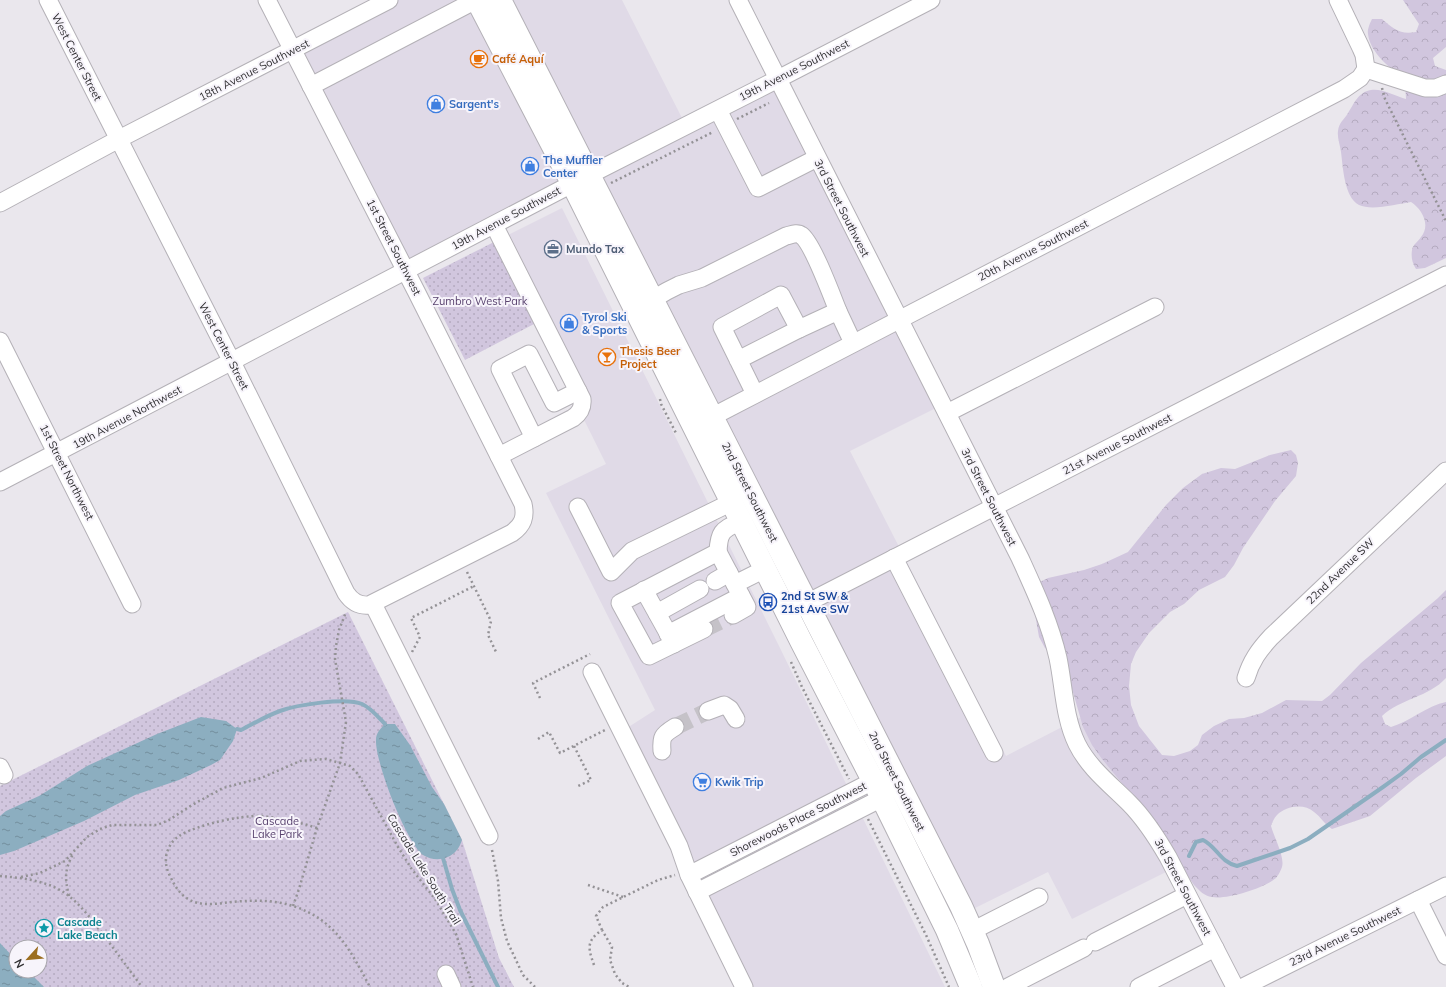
<svg xmlns="http://www.w3.org/2000/svg" width="1446" height="987" font-family="Mulish,sans-serif">
  <defs>
    <pattern id="forest-crowns" width="20" height="18" patternUnits="userSpaceOnUse"><rect width="20" height="18" fill="#d1c6de"/><path d="M2 6a3 3 0 1 1 6 0M12 15a3 3 0 1 1 6 0" fill="none" stroke="#b4aabf"/></pattern>
    <pattern id="park-dots" width="8" height="8" patternUnits="userSpaceOnUse"><rect width="8" height="8" fill="#d1c6de"/><path d="M2 2h.1M6 6h.1" fill="none" stroke="#b4aabf" stroke-width="1.8" stroke-linecap="round"/></pattern>
    <pattern id="water-ripples" width="26" height="14" patternUnits="userSpaceOnUse"><rect width="26" height="14" fill="#8caec0"/><path d="M2 4q2-2 4 0t4 0M15 11q2-2 4 0t4 0" fill="none" stroke="#738e9d"/></pattern>
  </defs>
  <rect width="100%" height="100%" fill="#eae7ed"/>
  <g fill="#e0dae7">
    <polygon points="396,0 471,0 565,181 409,263 299,51"/>
    <polygon points="510,0 622,0 683,120 774,73 942,405 850,451 1006,756 1095,710 1174,868 1072,919 1048,872 973,909"/>
    <polygon points="562,208 780,648 945,987 751,987 627,728 655,710 546,493 606,464 536,323 494,242"/>
  </g>
  <g fill="url(#forest-crowns)">
    <path d="M1403,0H1446V47L1433,58L1435,66L1446,70V258L1425,268L1416,269C1412,263 1411,257 1412,250C1413,244 1418,242 1421,237C1431,225 1422,209 1411,202C1397,204 1372,211 1359,205C1344,197 1343,167 1341,152C1340,145 1337,137 1338,131C1339,122 1344,120 1348,113C1354,104 1358,92 1371,90C1381,88 1396,96 1406,99L1405,79C1391,69 1370,53 1368,34C1367,30 1370,23 1372,19H1382C1394,29 1400,35 1416,32L1419,24Z"/>
    <path d="M1291,450L1296,455L1298,463L1296,476L1275,501L1243,548L1234,565L1225,577L1199,590L1184,604L1170,612L1149,633L1136,652L1131,664L1129,686L1131,705L1139,726L1162,755L1174,756L1190,751L1198,745L1202,735L1214,726L1229,719L1244,718L1262,713L1286,700L1322,701L1330,695L1361,663L1438,598L1446,590V678C1429,697 1400,699 1382,716L1385,724L1391,727C1409,722 1428,705 1446,702V756L1416,778L1370,816L1332,829C1323,823 1322,818 1314,812C1304,803 1286,806 1277,815C1274,818 1272,823 1271,826C1274,837 1285,857 1282,867C1281,870 1278,876 1276,878C1265,888 1226,900 1212,897C1204,896 1200,891 1194,885L1130,793L1102,759L1092,745L1083,727L1064,661L1045,648L1039,637L1034,608L1038,583L1048,578L1084,570L1102,564L1128,552L1166,505L1183,488L1202,474L1221,468L1235,469L1270,455Z"/>
  </g>
  <g fill="url(#park-dots)" fill-rule="evenodd">
    <polygon points="494,242 536,323 465,360 423,278"/>
    <path d="M348,612L462,840L499,958L514,987H0V786ZM16,947H40V971H16Z"/>
  </g>
  <g fill="url(#water-ripples)">
    <polygon points="201,717 226,721 237,729 233,741 220,760 211,765 179,780 135,795 84,821 14,851 0,855 0,816 6,811 39,796 87,766 157,734"/>
    <path d="M385,724H395L410,745L432,787L444,804L462,840C461,843 459,848 456,851C448,860 434,862 423,855C406,842 375,762 376,740C376,733 380,729 385,724Z"/>
    <polygon points="0,943 16,960 16,971 28,971 44,987 0,987"/>
  </g>
  <g fill="none" stroke-linecap="round" stroke-linejoin="round">
    <g stroke="#8caec0" stroke-width="4">
      <path d="M237,729L241,730C253,724 266,716 280,711C296,705 346,697 362,704C371,708 378,717 385,724"/>
      <path d="M1189,856L1196,842L1203,840C1217,847 1220,862 1237,866L1290,848L1308,839L1383,787L1401,774L1421,757L1446,740"/>
      <polyline points="443,858 452,889 460,910 498,987"/>
    </g>
    <g stroke="#c5c2c8" stroke-width="17" stroke-dasharray="17 8" stroke-linecap="butt">
      <polyline points="704,629 733,615"/>
      <polyline points="675,727 708,711"/>
    </g>
    <defs>
      <g id="minor">
        <path d="M48,0L232,362L346,593C352,602 359,606 369,605L512,533C523,525 526,517 523,504L416,291L267,0"/>
        <path d="M738,0L1020,558C1035,591 1050,623 1058,658C1064,687 1064,717 1077,744C1089,768 1110,784 1129,803C1145,819 1157,838 1168,857L1235,987"/>
        <polyline points="1338,0 1361,48 1364,55 1366,69"/>
        <polyline points="1366,69 1425,88 1436,88 1446,84"/>
        <polyline points="311,86 476,0"/>
        <polyline points="718,110 758,188 817,158"/>
        <polyline points="0,203 119,139 389,0"/>
        <path d="M494,225L582,399C583,408 580,413 573,418L499,456"/>
        <path d="M643,305L667,291L679,285L702,278L786,236C791,235 797,232 801,235C812,242 832,296 838,311"/>
        <polyline points="799,329 838,311 853,343"/>
        <polyline points="0,341 132,604"/>
        <path d="M738,360L799,329L781,295L722,327C733,349 744,372 755,394"/>
        <polyline points="947,413 1155,307"/>
        <polyline points="702,422 1344,89 1360,78 1366,69"/>
        <polyline points="534,438 500,369 529,354 554,403 578,391"/>
        <polyline points="0,482 589,175 778,79 931,0"/>
        <polyline points="578,507 611,572 632,551 732,502"/>
        <path d="M718,552C719,530 723,530 741,521"/>
        <polyline points="894,558 994,753"/>
        <polyline points="715,581 729,573"/>
        <polyline points="735,584 765,569"/>
        <polyline points="644,590 674,644"/>
        <polyline points="373,604 489,836"/>
        <polyline points="797,608 1446,275"/>
        <polyline points="657,613 700,589"/>
        <polyline points="704,629 649,656 620,603 718,552 747,607 733,615"/>
        <polyline points="668,634 741,596"/>
        <polyline points="592,672 679,846 689,875 744,987"/>
        <path d="M1246,678C1251,661 1259,650 1271,637L1446,471"/>
        <polyline points="708,711 724,705 730,709 736,719"/>
        <path d="M662,751C661,737 662,735 675,727"/>
        <polyline points="0,767 4,775"/>
        <polyline points="689,875 873,781 885,780"/>
        <polyline points="697,892 882,798 890,788"/>
        <polyline points="1418,900 1446,956"/>
        <polyline points="972,931 1039,897"/>
        <polyline points="1095,942 1187,895"/>
        <polyline points="446,974 452,987"/>
        <polyline points="1008,987 1084,948"/>
        <polyline points="1139,987 1215,948"/>
        <polyline points="1243,987 1446,886"/>
      </g>
      <g id="major">
        <polyline points="477,0 572,183 801,641 882,798 947,930 971,987"/>
        <polyline points="500,0 961,906 978,944 994,987"/>
      </g>
    </defs>
    <use href="#minor" stroke="#b4b1b7" stroke-width="19"/>
    <use href="#major" stroke="#b4b1b7" stroke-width="24"/>
    <g stroke="#949296" stroke-width="2.5" stroke-dasharray="2 3" stroke-linecap="butt">
      <polyline points="1382,88 1385,99 1446,221"/>
      <polyline points="737,119 769,103"/>
      <polyline points="611,183 713,132"/>
      <polyline points="660,399 661,404 677,435"/>
      <polyline points="467,572 491,621 488,635 497,654"/>
      <polyline points="412,652 420,637 411,618 474,586"/>
      <polyline points="791,662 802,687 849,779"/>
      <polyline points="540,698 533,683 590,654"/>
      <polyline points="538,739 549,732 560,753 605,730"/>
      <polyline points="574,746 591,780 576,787"/>
      <polyline points="868,819 926,935 949,987"/>
      <path d="M317,828C299,822 280,818 261,816C241,815 196,825 179,836C171,841 165,852 166,862C166,869 170,876 173,882C190,914 216,902 245,901C260,900 278,901 293,906C336,920 350,950 370,987"/>
      <polyline points="492,850 498,881 501,918 507,941 523,975 535,987"/>
      <path d="M0,876C24,878 50,881 69,896C80,905 90,917 98,928C113,947 127,967 142,987"/>
      <polyline points="21,877 40,873 65,861 87,837 100,829 112,825 157,825 169,820 192,805 223,788 261,778 300,761 326,759 350,766 358,774 398,847 411,868 435,899 456,934 473,987"/>
      <polyline points="588,885 623,897"/>
      <path d="M69,896C65,879 64,871 73,854"/>
      <polyline points="293,906 299,889 317,828 340,763 346,722 335,659 336,646 339,630 346,612"/>
      <polyline points="602,930 596,916 603,907 658,880 675,875"/>
      <path d="M594,965C588,948 586,941 602,930L612,947L610,960L615,974L622,983L629,987"/>
    </g>
    <use href="#minor" stroke="#fff" stroke-width="17"/>
    <use href="#major" stroke="#fff" stroke-width="22"/>
  </g>
  <defs>
    <symbol id="cafe-ring" viewBox="-11 -11 22 22"><circle r="9.5" fill="#f7f4fb" stroke="#e8710a" stroke-width="1.5"/><path d="M-5.5-4.5H6V0H3Q3 3.5 0 3.5H-2.5Q-5.5 3.5-5.5 0ZM3-3.2v2h1.7v-2ZM-6 4.5H4V6H-6Z" fill="#e8710a"/></symbol>
    <symbol id="shop-ring" viewBox="-11 -11 22 22"><circle r="9.5" fill="#f7f4fb" stroke="#3f7fe0" stroke-width="1.5"/><path d="M-5-2.5h2.3a2.7 3.5 0 0 1 5.4 0H5L5.5 6h-11ZM-1.5-2.5h3a1.5 2.3 0 0 0-3 0Z" fill="#3f7fe0"/></symbol>
    <symbol id="office-ring" viewBox="-11 -11 22 22"><circle r="9.5" fill="#f7f4fb" stroke="#5c6f8a" stroke-width="1.5"/><path d="M-6-3h4V-5.5h4V-3h4V5H-6ZM-1-4.5V-3h2v-1.5ZM-6 0V1H6V0Z" fill="#5c6f8a"/></symbol>
    <symbol id="bar-ring" viewBox="-11 -11 22 22"><circle r="9.5" fill="#f7f4fb" stroke="#e8710a" stroke-width="1.5"/><path d="M-6-5H6L.8 .8V4.5H3.5V6h-7V4.5H-.8V.8Z" fill="#e8710a"/></symbol>
    <symbol id="bus-ring" viewBox="-11 -11 22 22"><circle r="9.5" fill="#f7f4fb" stroke="#1a4fb4" stroke-width="1.5"/><path d="M-5-6H5V4H4V6H2V4H-2V6H-4V4H-5ZM-3.5-4V0h7V-4ZM-3.5 1.2v1.5H-2V1.2ZM2 1.2v1.5H3.5V1.2Z" fill="#1a4fb4"/></symbol>
    <symbol id="supermarket-ring" viewBox="-11 -11 22 22"><circle r="9.5" fill="#f7f4fb" stroke="#3f7fe0" stroke-width="1.5"/><path d="M-6-5.5h2.5l.6 2H6L4.5 2H-2.5L-4.4-4H-6ZM-1.5 3.2a1.3 1.3 0 1 0 .1 0ZM3 3.2a1.3 1.3 0 1 0 .1 0Z" fill="#3f7fe0"/></symbol>
    <symbol id="sight-ring" viewBox="-11 -11 22 22"><circle r="9.5" fill="#f7f4fb" stroke="#0f9aa8" stroke-width="1.5"/><path d="M0-6L1.8-2.2L6-1.7L2.9 1.2L3.7 5.4L0 3.3L-3.7 5.4L-2.9 1.2L-6-1.7L-1.8-2.2Z" fill="#0f9aa8"/></symbol>
  </defs>
  <g fill-rule="evenodd">
    <use href="#cafe-ring" x="469" y="49" width="20" height="20"/>
    <use href="#shop-ring" x="426" y="94" width="20" height="20"/>
    <use href="#shop-ring" x="520" y="156" width="20" height="20"/>
    <use href="#office-ring" x="543" y="239" width="20" height="20"/>
    <use href="#shop-ring" x="559" y="313" width="20" height="20"/>
    <use href="#bar-ring" x="597" y="347" width="20" height="20"/>
    <use href="#bus-ring" x="758" y="592" width="20" height="20"/>
    <use href="#supermarket-ring" x="692" y="772" width="20" height="20"/>
    <use href="#sight-ring" x="34" y="918" width="20" height="20"/>
  </g>
  <g text-anchor="middle" stroke-width="4" stroke-linejoin="round" paint-order="stroke">
    <g font-size="11" fill="#302f32" stroke="#f7f4fb">
      <text transform="translate(77 57) rotate(63)" y="4">West Center Street</text>
      <text transform="translate(254 70) rotate(-27)" y="4">18th Avenue Southwest</text>
      <text transform="translate(794 70) rotate(-27)" y="4">19th Avenue Southwest</text>
      <text transform="translate(842 208) rotate(63)" y="4">3rd Street Southwest</text>
      <text transform="translate(506 218) rotate(-28)" y="4">19th Avenue Southwest</text>
      <text transform="translate(394 247) rotate(63)" y="4">1st Street Southwest</text>
      <text transform="translate(1033 250) rotate(-27)" y="4">20th Avenue Southwest</text>
      <text transform="translate(224 346) rotate(63)" y="4">West Center Street</text>
      <text transform="translate(127 417) rotate(-28)" y="4">19th Avenue Northwest</text>
      <text transform="translate(1117 444) rotate(-27)" y="4">21st Avenue Southwest</text>
      <text transform="translate(67 472) rotate(63)" y="4">1st Street Northwest</text>
      <text transform="translate(750 492) rotate(63)" y="4">2nd Street Southwest</text>
      <text transform="translate(989 497) rotate(63)" y="4">3rd Street Southwest</text>
      <text transform="translate(1340 571) rotate(-44)" y="4">22nd Avenue SW</text>
      <text transform="translate(897 781) rotate(63)" y="4">2nd Street Southwest</text>
      <text transform="translate(798 819) rotate(-27)" y="4">Shorewoods Place Southwest</text>
      <text transform="translate(424 869) rotate(58)" y="4">Cascade Lake South Trail</text>
      <text transform="translate(1183 887) rotate(62)" y="4">3rd Street Southwest</text>
      <text transform="translate(1345 936) rotate(-26)" y="4">23rd Avenue Southwest</text>
    </g>
    <g font-size="11" font-weight="bold" fill="#c56008" stroke="#f7f4fb" text-anchor="start">
      <text x="492" y="63">Café Aquí</text>
      <text x="620" y="355">Thesis Beer<tspan x="620" dy="13">Project</tspan></text>
    </g>
    <g font-size="11" font-weight="bold" fill="#366cbe" stroke="#f7f4fb" text-anchor="start">
      <text x="449" y="108">Sargent's</text>
      <text x="543" y="164">The Muffler<tspan x="543" dy="13">Center</tspan></text>
      <text x="582" y="321">Tyrol Ski<tspan x="582" dy="13">&amp; Sports</tspan></text>
      <text x="715" y="786">Kwik Trip</text>
    </g>
    <g font-size="11" font-weight="bold" fill="#4e5e75" stroke="#f7f4fb" text-anchor="start">
      <text x="566" y="253">Mundo Tax</text>
    </g>
    <g font-size="11" fill="#59436f" stroke="#f7f4fb">
      <text x="480" y="305">Zumbro West Park</text>
      <text x="277" y="825">Cascade<tspan x="277" dy="13">Lake Park</tspan></text>
    </g>
    <g font-size="11" font-weight="bold" fill="#164399" stroke="#f7f4fb" text-anchor="start">
      <text x="781" y="600">2nd St SW &amp;<tspan x="781" dy="13">21st Ave SW</tspan></text>
    </g>
    <g font-size="11" font-weight="bold" fill="#0d838f" stroke="#f7f4fb" text-anchor="start">
      <text x="57" y="926">Cascade<tspan x="57" dy="13">Lake Beach</tspan></text>
    </g>
  </g>
  <g transform="translate(28 959) rotate(243)"><circle r="19" fill="#f7f4fb" stroke="#a7a5ab"/>
  <path d="M0-3L7 15L0 10L-7 15Z" fill="#9c6e1f"/>
  <text y="-6" font-size="11" font-weight="bold" text-anchor="middle" fill="#302f32">N</text>
  </g>
</svg>
